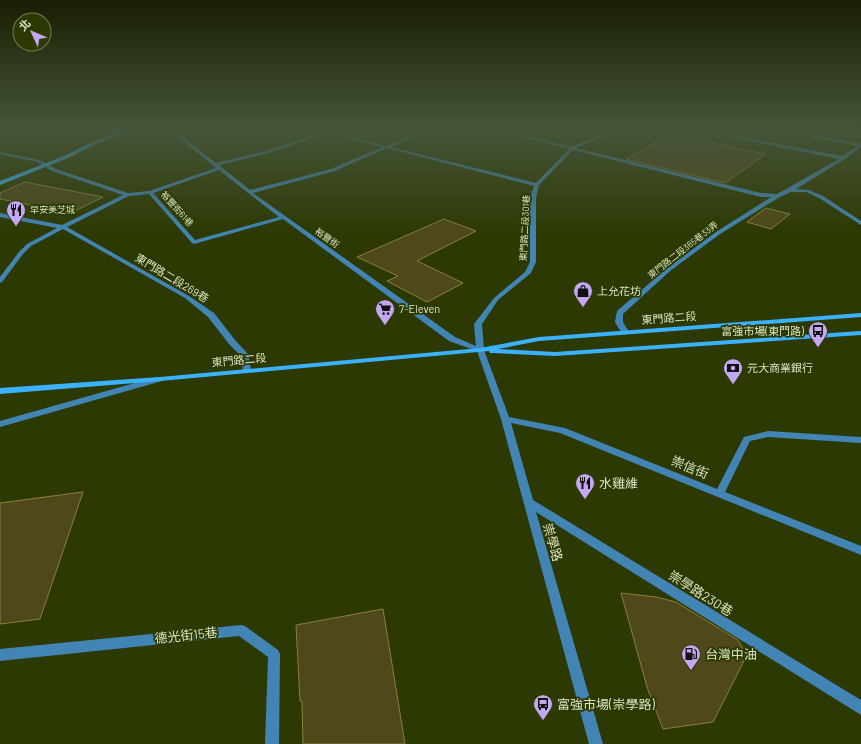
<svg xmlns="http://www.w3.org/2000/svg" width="861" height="744" font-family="Barlow,'Noto Sans TC',sans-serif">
  <rect width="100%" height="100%" fill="#2d3903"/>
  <g fill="#4e481b" stroke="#8a8138">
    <polygon points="672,134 736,148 766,154 725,183 626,159"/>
    <polygon points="25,182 103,197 71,213 0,199 0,193"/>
    <polygon points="766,208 790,214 771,229 747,222"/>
    <polygon points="444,219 476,231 417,261 463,283 427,302 387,281 398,276 357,257"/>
    <polygon points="83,492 40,619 0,624 0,503"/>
    <polygon points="621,593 656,597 676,602 738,640 747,655 713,722 663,729 647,687"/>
    <polygon points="383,609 405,744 303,744 302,701 300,701 296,625"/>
  </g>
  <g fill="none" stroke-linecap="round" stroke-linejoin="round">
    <g fill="#4285b5" fill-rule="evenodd">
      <path d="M168,129H173L216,163L265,151L331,130L333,131L332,132L386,146L423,129H430L391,147L536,183L569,149L492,129H501L571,147L613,129H620L576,148L761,193L777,194L839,159L689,129H700L842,156L857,146L769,129H781L861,144V147L845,159L796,189L809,190L823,196L861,221V225L819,198L806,192H791L778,198L720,234L670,271L623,314V322L629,332L625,334H622L615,322L617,311L666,269L716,232L771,197H761L573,150L539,185L536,198V262L531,273L498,300L482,324L484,350L509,417L565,428L717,489L744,437L768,431L861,437V443L768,437L750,441L725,492L861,546V555L560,433L511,423L533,500L861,700V715L536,512L603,744H589L501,419L477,351L449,341L283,219L194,244L192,243L149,194L129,196L67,227L189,296L214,313L235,340L248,354L251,370L247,372L243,370L240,355L229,344L208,317L185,298L63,229L31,246L23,254L2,282L0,283V277L19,252L27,244L57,228L0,217V213L62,225L123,195L52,171L37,162L0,154V152L40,160L56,169L128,193L149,191L216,168ZM328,133L382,147L331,169L250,190L219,165L269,153ZM387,148L534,186L530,198V262L525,272L494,298L474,324L476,346L455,337L253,193L335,171ZM219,170L279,217L195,240L153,193Z"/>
      <polygon points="156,377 159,377 163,379 162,381 0,427 0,421"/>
      <polygon points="241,625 245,626 278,650 280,654 279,744 265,744 268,657 239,636 0,661 0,649"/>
    </g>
    <g fill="#3bb2ff" fill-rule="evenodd">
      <polygon points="125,129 132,129 94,145 68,158 0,185 0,181 64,156 90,143"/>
      <polygon points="861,313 861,317 539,341 498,349 555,352 861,331 861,335 555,356 493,353 490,353 489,351 160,381 0,394 0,388 160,377 480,348 539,337"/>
    </g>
  </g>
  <linearGradient id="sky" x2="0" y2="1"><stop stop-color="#191f02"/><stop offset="0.55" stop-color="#465439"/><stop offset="1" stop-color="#465439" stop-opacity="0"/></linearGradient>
  <rect width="861" height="234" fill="url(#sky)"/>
  <defs>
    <symbol id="restaurant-pin" viewBox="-11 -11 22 30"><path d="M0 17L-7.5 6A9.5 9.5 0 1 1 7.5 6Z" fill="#c4a7f1" stroke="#2d3903"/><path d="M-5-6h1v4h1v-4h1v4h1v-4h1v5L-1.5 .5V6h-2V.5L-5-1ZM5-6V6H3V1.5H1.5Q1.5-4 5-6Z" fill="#111"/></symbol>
    <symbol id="shop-pin" viewBox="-11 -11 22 30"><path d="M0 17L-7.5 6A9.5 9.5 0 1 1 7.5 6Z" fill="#c4a7f1" stroke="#2d3903"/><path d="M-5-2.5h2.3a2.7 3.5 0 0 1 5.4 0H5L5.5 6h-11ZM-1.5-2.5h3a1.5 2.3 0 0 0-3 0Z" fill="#111"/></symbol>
    <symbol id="supermarket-pin" viewBox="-11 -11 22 30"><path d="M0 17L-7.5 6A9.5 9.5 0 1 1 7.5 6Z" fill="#c4a7f1" stroke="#2d3903"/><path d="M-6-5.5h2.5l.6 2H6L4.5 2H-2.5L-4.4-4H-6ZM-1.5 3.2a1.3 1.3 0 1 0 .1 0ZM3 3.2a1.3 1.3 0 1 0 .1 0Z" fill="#111"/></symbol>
    <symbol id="bus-pin" viewBox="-11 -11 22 30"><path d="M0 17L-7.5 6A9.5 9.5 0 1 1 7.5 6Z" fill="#c4a7f1" stroke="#2d3903"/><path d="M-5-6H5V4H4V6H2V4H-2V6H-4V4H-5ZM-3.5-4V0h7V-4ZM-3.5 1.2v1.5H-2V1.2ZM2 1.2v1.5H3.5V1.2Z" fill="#111"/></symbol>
    <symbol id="bank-pin" viewBox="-11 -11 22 30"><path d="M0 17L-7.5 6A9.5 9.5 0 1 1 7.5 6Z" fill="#c4a7f1" stroke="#2d3903"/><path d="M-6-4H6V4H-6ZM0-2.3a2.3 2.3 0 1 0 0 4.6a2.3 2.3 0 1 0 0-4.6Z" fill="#111"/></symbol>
    <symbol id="fuel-pin" viewBox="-11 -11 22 30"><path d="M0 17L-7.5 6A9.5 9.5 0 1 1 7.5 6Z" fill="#c4a7f1" stroke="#2d3903"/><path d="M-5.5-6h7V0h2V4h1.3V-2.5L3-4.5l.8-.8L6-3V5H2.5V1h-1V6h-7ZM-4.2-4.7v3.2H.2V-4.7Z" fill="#111"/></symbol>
  </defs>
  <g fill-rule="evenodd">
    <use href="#restaurant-pin" x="5" y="199" width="22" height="30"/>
    <use href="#shop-pin" x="572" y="280" width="22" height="30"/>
    <use href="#supermarket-pin" x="374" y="298" width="22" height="30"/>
    <use href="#bus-pin" x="807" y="320" width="22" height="30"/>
    <use href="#bank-pin" x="722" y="357" width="22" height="30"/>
    <use href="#restaurant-pin" x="574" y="472" width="22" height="30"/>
    <use href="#fuel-pin" x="680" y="643" width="22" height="30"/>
    <use href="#bus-pin" x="532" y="693" width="22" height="30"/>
  </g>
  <g text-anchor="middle" stroke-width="3.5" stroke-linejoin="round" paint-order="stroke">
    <g font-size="9" fill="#d9e4c2" stroke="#2d3903">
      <text transform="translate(177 209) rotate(48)" y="3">裕豐街61巷</text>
      <text transform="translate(525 228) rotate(-87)" y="3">東門路二段301巷</text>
      <text transform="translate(327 238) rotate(36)" y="3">裕豐街</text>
      <text transform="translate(683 250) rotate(-38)" y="3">東門路二段365巷33弄</text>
    </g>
    <g font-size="9" fill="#d9e4c2" stroke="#2d3903" text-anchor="start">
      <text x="30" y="213">早安美芝城</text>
    </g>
    <g font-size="11" fill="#d9e4c2" stroke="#2d3903">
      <text transform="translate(172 278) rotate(31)" y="4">東門路二段269巷</text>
      <text transform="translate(669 318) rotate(-4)" y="4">東門路二段</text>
      <text transform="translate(239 360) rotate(-5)" y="4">東門路二段</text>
    </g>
    <g font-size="11" fill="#d9e4c2" stroke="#2d3903" text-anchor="start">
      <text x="597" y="295">上允花坊</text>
      <text x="399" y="313">7-Eleven</text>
      <text x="804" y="335" text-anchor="end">富強市場(東門路)</text>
      <text x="747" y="372">元大商業銀行</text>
    </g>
    <g font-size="13" fill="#d9e4c2" stroke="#2d3903">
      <text transform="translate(690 467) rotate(22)" y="5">崇信街</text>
      <text transform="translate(553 542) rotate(74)" y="5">崇學路</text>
      <text transform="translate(701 593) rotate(32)" y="5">崇學路230巷</text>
      <text transform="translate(186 635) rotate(-6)" y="5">德光街15巷</text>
    </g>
    <g font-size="13" fill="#d9e4c2" stroke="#2d3903" text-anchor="start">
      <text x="599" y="488">水雞維</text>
      <text x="705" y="659">台灣中油</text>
      <text x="557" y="709">富強市場(崇學路)</text>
    </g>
  </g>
  <g transform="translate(32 32) rotate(314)"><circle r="19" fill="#2d3903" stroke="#727d4f"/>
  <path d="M0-3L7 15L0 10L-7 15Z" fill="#c4a7f1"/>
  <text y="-6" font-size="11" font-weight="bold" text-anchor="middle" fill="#d9e4c2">北</text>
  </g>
</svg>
